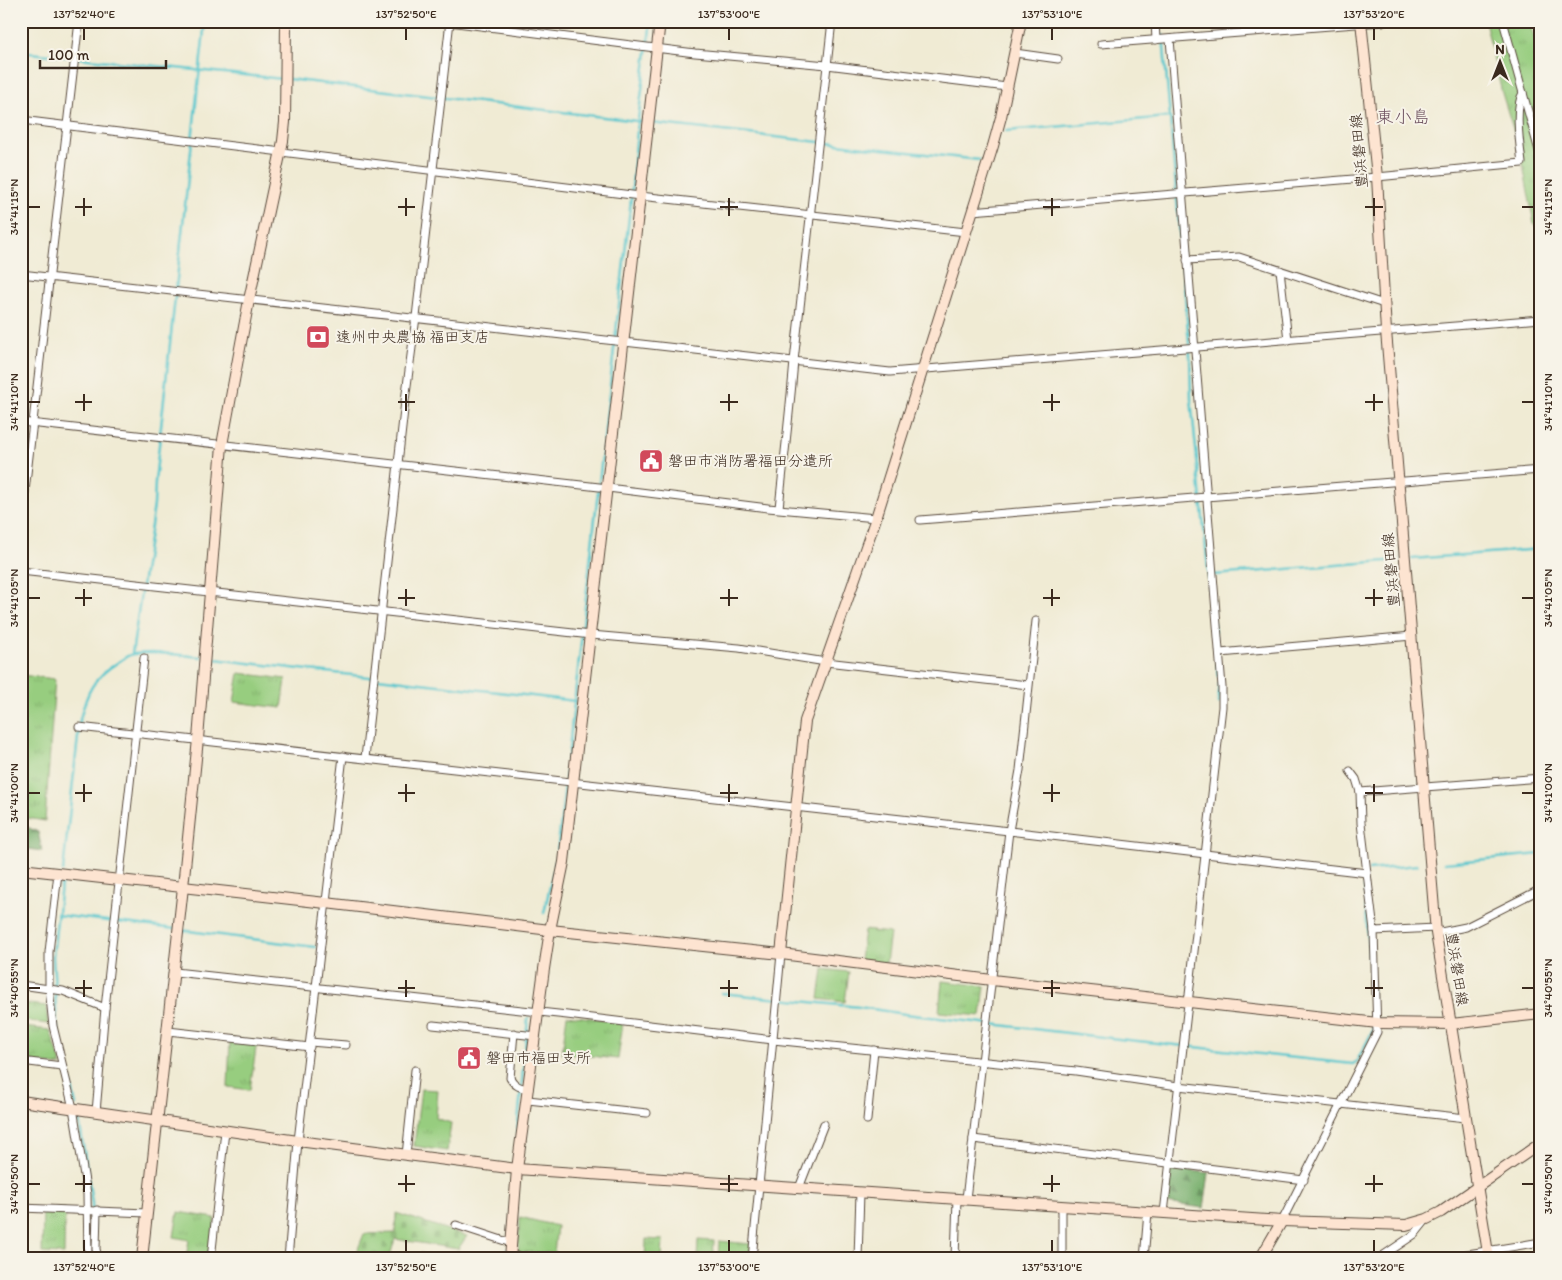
<svg xmlns="http://www.w3.org/2000/svg" width="1562" height="1280" font-family="Itim,'Klee One',sans-serif">
  <defs>
    <pattern id="grass-tufts" width="24" height="20" patternUnits="userSpaceOnUse" patternTransform="scale(1.25)"><rect width="24" height="20" fill="#97cd7f"/><path d="M3 7l-1-3M5 7V3M7 7l1-3M15 17l-1-3M17 17v-4M19 17l1-3" fill="none" stroke="#83b06d"/></pattern>
    <pattern id="forest-firs" width="22" height="20" patternUnits="userSpaceOnUse" patternTransform="scale(1.25)"><rect width="22" height="20" fill="#79b06e"/><path d="M5 1l3.5 6h-7zM16 11l3.5 6h-7z" fill="#648f5a"/></pattern>
    <pattern id="cemetery-stones" width="16" height="16" patternUnits="userSpaceOnUse" patternTransform="scale(1.25)"><rect width="16" height="16" fill="#97cd7f"/><path d="M2 7V4a2 2 0 0 1 4 0v3zM10 15v-3a2 2 0 0 1 4 0v3z" fill="#83b06d"/></pattern>
  </defs>
  <rect width="100%" height="100%" fill="#f7f3e8"/>
  <filter id="ink" filterUnits="userSpaceOnUse"><feTurbulence type="fractalNoise" baseFrequency=".02" numOctaves="2"/><feDisplacementMap in="SourceGraphic" scale="10" xChannelSelector="R" yChannelSelector="G"/><feConvolveMatrix kernelMatrix="1 2 1 2 8 2 1 2 1" color-interpolation-filters="sRGB"/></filter>
  <filter id="wash" filterUnits="userSpaceOnUse"><feTurbulence type="fractalNoise" baseFrequency=".0096" numOctaves="4" result="noise"/><feDisplacementMap in="SourceGraphic" scale="20" xChannelSelector="R" yChannelSelector="G"/><feGaussianBlur stdDeviation="1.12" result="paint"/><feColorMatrix in="noise" values="0 0 0 0 0 0 0 0 0 0 0 0 0 0 0 0 0 1.4 0 .05"/><feComposite in="paint" operator="in"/></filter>
  <g filter="url(#wash)">
    <rect width="100%" height="100%" fill="#f0ebd4"/>
    <g fill="url(#grass-tufts)" stroke="#697c4e">
      <polygon points="1485,21 1529,21 1541,60 1541,238 1534,223 1521,155 1502,93"/>
      <polygon points="239,673 286,679 282,708 234,702"/>
      <polygon points="21,675 55,679 45,821 21,817"/>
      <polygon points="864,930 890,933 886,963 860,960"/>
      <polygon points="823,969 849,972 845,1002 819,999"/>
      <polygon points="942,981 985,986 981,1016 939,1012"/>
      <polygon points="21,1003 46,1006 48,1024 21,1020"/>
      <polygon points="567,1015 623,1022 618,1059 562,1053"/>
      <polygon points="23,1027 50,1030 62,1066 22,1061"/>
      <polygon points="230,1038 257,1041 250,1090 228,1087"/>
      <polygon points="421,1089 438,1090 436,1118 451,1123 447,1151 414,1146"/>
      <polygon points="43,1209 65,1209 64,1254 42,1253"/>
      <polygon points="178,1212 215,1218 211,1259 186,1258 189,1240 174,1237"/>
      <polygon points="520,1217 557,1226 554,1253 518,1252"/>
      <polygon points="646,1239 663,1240 662,1259 645,1259"/>
      <polygon points="698,1240 714,1241 713,1259 697,1259"/>
      <polygon points="719,1241 751,1244 749,1259 718,1259"/>
      <polygon points="143,1252 169,1255 169,1259 142,1259"/>
    </g>
    <g fill="url(#forest-firs)" stroke="#5a6d46">
      <polygon points="21,824 38,832 42,851 21,848"/>
      <polygon points="1169,1168 1209,1173 1204,1208 1165,1203"/>
      <polygon points="420,1253 437,1258 447,1253 459,1259 414,1259"/>
    </g>
    <polygon fill="url(#cemetery-stones)" stroke="#697c4e" points="396,1213 467,1236 458,1249 395,1239 389,1259 354,1259 364,1234 395,1233"/>
    <g fill="none" stroke-linecap="round" stroke-linejoin="round">
      <g stroke="#5ac7ce" stroke-width="2.5">
        <polyline points="1163,35 1190,355 1191,399 1215,639"/>
        <polyline points="21,52 283,79"/>
        <polyline points="288,79 645,122"/>
        <polyline points="651,123 980,160"/>
        <polyline points="1006,131 1169,117"/>
        <polyline points="1412,559 1541,549"/>
        <polyline points="1214,575 1399,560"/>
        <polyline points="1216,650 1218,676"/>
        <polyline points="132,654 154,505 155,482 205,21"/>
        <polyline points="206,658 575,701"/>
        <polyline points="1219,684 1219,703"/>
        <polyline points="1444,863 1541,854"/>
        <polyline points="1369,870 1417,865"/>
        <path d="M63,871L80,719C87,692 93,678 117,663C122,660 128,654 134,654C156,651 179,655 201,657"/>
        <polyline points="1364,878 1373,1020"/>
        <polyline points="544,913 557,855 631,199 638,120 651,21"/>
        <polyline points="57,915 175,929"/>
        <polyline points="180,930 315,947"/>
        <polyline points="721,993 859,1007 905,1014 1119,1039 1353,1064 1357,1061 1373,1030 1373,1026"/>
        <polyline points="62,1050 57,1026 53,956 62,876"/>
        <polyline points="67,1067 76,1105"/>
        <polyline points="78,1113 92,1203 94,1256"/>
        <polyline points="517,1133 528,1018"/>
        <polyline points="505,1259 506,1250"/>
      </g>
    </g>
  </g>
  <g filter="url(#ink)">
    <g fill="none" stroke-linecap="round" stroke-linejoin="round">
      <defs>
        <g id="street">
          <polyline points="441,21 695,53 827,65 1007,87"/>
          <polyline points="1155,21 1156,40"/>
          <polyline points="1503,21 1541,158"/>
          <polyline points="1101,44 1394,21"/>
          <polyline points="1015,53 1058,59"/>
          <polyline points="21,120 640,196 966,232"/>
          <path d="M972,211L1377,177L1522,163C1520,146 1514,107 1523,93"/>
          <polyline points="1187,260 1239,257 1384,304"/>
          <polyline points="1280,270 1288,340"/>
          <polyline points="21,274 890,372 1541,319"/>
          <polyline points="21,422 608,488 768,508 876,518"/>
          <path d="M779,508C784,459 790,410 794,361L832,21"/>
          <polyline points="920,520 1541,470"/>
          <polyline points="21,526 79,21"/>
          <polyline points="21,571 591,635 739,648 826,662 1028,685"/>
          <polyline points="1220,653 1412,636"/>
          <polyline points="79,727 1009,831 1367,873"/>
          <polyline points="365,758 405,401 416,317 450,21"/>
          <polyline points="1360,792 1541,778"/>
          <polyline points="58,873 49,952 49,988 53,1026 73,1108 87,1194 88,1257"/>
          <polyline points="1374,931 1436,928"/>
          <polyline points="1436,933 1466,927 1541,889"/>
          <polyline points="175,972 567,1015 773,1040 1076,1071 1178,1086 1466,1118"/>
          <polyline points="21,985 63,991 105,1008"/>
          <polyline points="433,1025 536,1036"/>
          <polyline points="168,1031 310,1047"/>
          <path d="M514,1033L510,1078C515,1086 520,1088 529,1089"/>
          <polyline points="310,1042 346,1045"/>
          <polyline points="21,1061 62,1066"/>
          <polyline points="528,1100 647,1113"/>
          <polyline points="96,1112 105,1008 144,658"/>
          <polyline points="867,1120 874,1050"/>
          <polyline points="973,1139 1304,1180"/>
          <polyline points="406,1155 415,1070"/>
          <polyline points="799,1188 824,1124"/>
          <polyline points="966,1199 1009,831 1020,770 1036,621"/>
          <polyline points="1062,1206 1062,1259"/>
          <polyline points="21,1208 147,1213"/>
          <polyline points="97,1210 96,1249 98,1259"/>
          <polyline points="1164,1213 1222,707 1222,687 1170,39"/>
          <polyline points="1282,1221 1377,1032 1374,931 1361,823 1360,792 1356,779 1350,771"/>
          <polyline points="456,1225 511,1243"/>
          <polyline points="510,1256 572,1259"/>
          <polyline points="41,1257 98,1257"/>
          <polyline points="211,1259 225,1131"/>
          <polyline points="288,1259 298,1141 343,756"/>
          <polyline points="752,1259 781,954"/>
          <polyline points="858,1259 860,1192"/>
          <polyline points="955,1259 957,1198"/>
          <polyline points="1144,1259 1148,1212"/>
          <polyline points="1378,1259 1415,1234 1427,1219"/>
          <polyline points="1437,1259 1541,1242"/>
        </g>
        <g id="secondary">
          <polyline points="1361,21 1377,177 1386,331 1436,933 1489,1259"/>
          <polyline points="21,869 326,903 550,930 781,954 992,980 1378,1023 1451,1024 1541,1014"/>
          <polyline points="781,954 805,721 876,518 993,146 1001,117 1021,21"/>
          <polyline points="21,1101 298,1141 517,1169 1282,1221 1406,1225 1427,1219 1441,1212 1541,1143"/>
          <polyline points="142,1259 183,887 198,739 222,445 249,300 283,141 285,122 286,21"/>
          <polyline points="510,1259 517,1169 544,969 550,930 564,862 660,21"/>
          <polyline points="1260,1259 1282,1221"/>
        </g>
      </defs>
      <use href="#street" stroke="#564739" stroke-width="9"/>
      <use href="#secondary" stroke="#564739" stroke-width="12"/>
      <use href="#street" stroke="#fff" stroke-width="7"/>
      <use href="#secondary" stroke="#fde4d1" stroke-width="10"/>
    </g>
  </g>
  <path fill="none" stroke="#3b2a1e" stroke-width="2" d="M84,28V40M406,28V40M729,28V40M1052,28V40M1374,28V40M84,198V216M406,198V216M729,198V216M1052,198V216M1374,198V216M28,207H40M75,207H92M398,207H415M720,207H738M1043,207H1060M1365,207H1383M1522,207H1534M84,394V411M406,394V411M729,394V411M1052,394V411M1374,394V411M28,402H40M75,402H92M398,402H415M720,402H738M1043,402H1060M1365,402H1383M1522,402H1534M84,589V606M406,589V606M729,589V606M1052,589V606M1374,589V606M28,598H40M75,598H92M398,598H415M720,598H738M1043,598H1060M1365,598H1383M1522,598H1534M84,784V802M406,784V802M729,784V802M1052,784V802M1374,784V802M28,793H40M75,793H92M398,793H415M720,793H738M1043,793H1060M1365,793H1383M1522,793H1534M84,980V997M406,980V997M729,980V997M1052,980V997M1374,980V997M28,988H40M75,988H92M398,988H415M720,988H738M1043,988H1060M1365,988H1383M1522,988H1534M84,1175V1192M406,1175V1192M729,1175V1192M1052,1175V1192M1374,1175V1192M28,1184H40M75,1184H92M398,1184H415M720,1184H738M1043,1184H1060M1365,1184H1383M1522,1184H1534M84,1240V1252M406,1240V1252M729,1240V1252M1052,1240V1252M1374,1240V1252"/>
  <defs>
    <symbol id="bank-square" viewBox="-11 -11 22 22"><rect x="-9" y="-9" width="18" height="18" rx="4" fill="#d1495b" stroke="#f7f3e8"/><path d="M-6-4H6V4H-6ZM0-2.3a2.3 2.3 0 1 0 0 4.6a2.3 2.3 0 1 0 0-4.6Z" fill="#fff"/></symbol>
    <symbol id="civic-square" viewBox="-11 -11 22 22"><rect x="-9" y="-9" width="18" height="18" rx="4" fill="#d1495b" stroke="#f7f3e8"/><path d="M-.6-6.5H3V-4.5H.6V-3L4-1V1h2V6H-6V1h2V-1L-.6-3ZM-1.2 2.5V6h2.4V2.5Z" fill="#fff"/></symbol>
  </defs>
  <g fill-rule="evenodd">
    <use href="#bank-square" x="304" y="323" width="28" height="28"/>
    <use href="#civic-square" x="637" y="447" width="28" height="28"/>
    <use href="#civic-square" x="455" y="1044" width="28" height="28"/>
  </g>
  <g text-anchor="middle" stroke-width="4" stroke-linejoin="round" paint-order="stroke">
    <g font-size="15" fill="#3b2a1e" stroke="#f7f3e8">
      <text transform="translate(1359 151) rotate(-95)" y="5">豊浜磐田線</text>
      <text transform="translate(1391 570) rotate(-95)" y="5">豊浜磐田線</text>
      <text transform="translate(1457 969) rotate(81)" y="5">豊浜磐田線</text>
    </g>
    <g font-size="15" fill="#3b2a1e" stroke="#f7f3e8" text-anchor="start">
      <text x="336" y="342">遠州中央農協 福田支店</text>
      <text x="668" y="466">磐田市消防署福田分遣所</text>
      <text x="486" y="1063">磐田市福田支所</text>
    </g>
    <g font-size="18" fill="#6e5260" stroke="#f7f3e8">
      <text x="1403" y="123">東小島</text>
    </g>
  </g>
  <rect width="1562" height="1280" fill="none" stroke="#f7f3e8" stroke-width="55"/>
  <g transform="translate(1500 62)" stroke="#f7f3e8" stroke-width="4" paint-order="stroke">
  <path d="M0-4L9 19L0 12L-9 19Z" fill="#3b2a1e"/>
  <text y="-8" font-size="14" font-weight="bold" text-anchor="middle" fill="#3b2a1e">N</text>
  </g>
  <path d="M40 60v8h126v-8" fill="none" stroke="#3b2a1e" stroke-width="2.5"/>
  <text x="48" y="60" font-size="15" fill="#3b2a1e" stroke="#f7f3e8" stroke-width="4" paint-order="stroke">100 m</text>
  <rect x="28" y="28" width="1506" height="1224" fill="none" stroke="#3b2a1e" stroke-width="2"/>
  <g font-size="12" text-anchor="middle" fill="#3b2a1e">
    <text x="84" y="18">137°52'40"E</text>
    <text x="406" y="18">137°52'50"E</text>
    <text x="729" y="18">137°53'00"E</text>
    <text x="1052" y="18">137°53'10"E</text>
    <text x="1374" y="18">137°53'20"E</text>
    <text transform="translate(14 207) rotate(-90)" y="4">34°41'15"N</text>
    <text transform="translate(1548 207) rotate(-90)" y="4">34°41'15"N</text>
    <text transform="translate(14 402) rotate(-90)" y="4">34°41'10"N</text>
    <text transform="translate(1548 402) rotate(-90)" y="4">34°41'10"N</text>
    <text transform="translate(14 598) rotate(-90)" y="4">34°41'05"N</text>
    <text transform="translate(1548 598) rotate(-90)" y="4">34°41'05"N</text>
    <text transform="translate(14 793) rotate(-90)" y="4">34°41'00"N</text>
    <text transform="translate(1548 793) rotate(-90)" y="4">34°41'00"N</text>
    <text transform="translate(14 988) rotate(-90)" y="4">34°40'55"N</text>
    <text transform="translate(1548 988) rotate(-90)" y="4">34°40'55"N</text>
    <text transform="translate(14 1184) rotate(-90)" y="4">34°40'50"N</text>
    <text transform="translate(1548 1184) rotate(-90)" y="4">34°40'50"N</text>
    <text x="84" y="1271">137°52'40"E</text>
    <text x="406" y="1271">137°52'50"E</text>
    <text x="729" y="1271">137°53'00"E</text>
    <text x="1052" y="1271">137°53'10"E</text>
    <text x="1374" y="1271">137°53'20"E</text>
  </g>
</svg>
